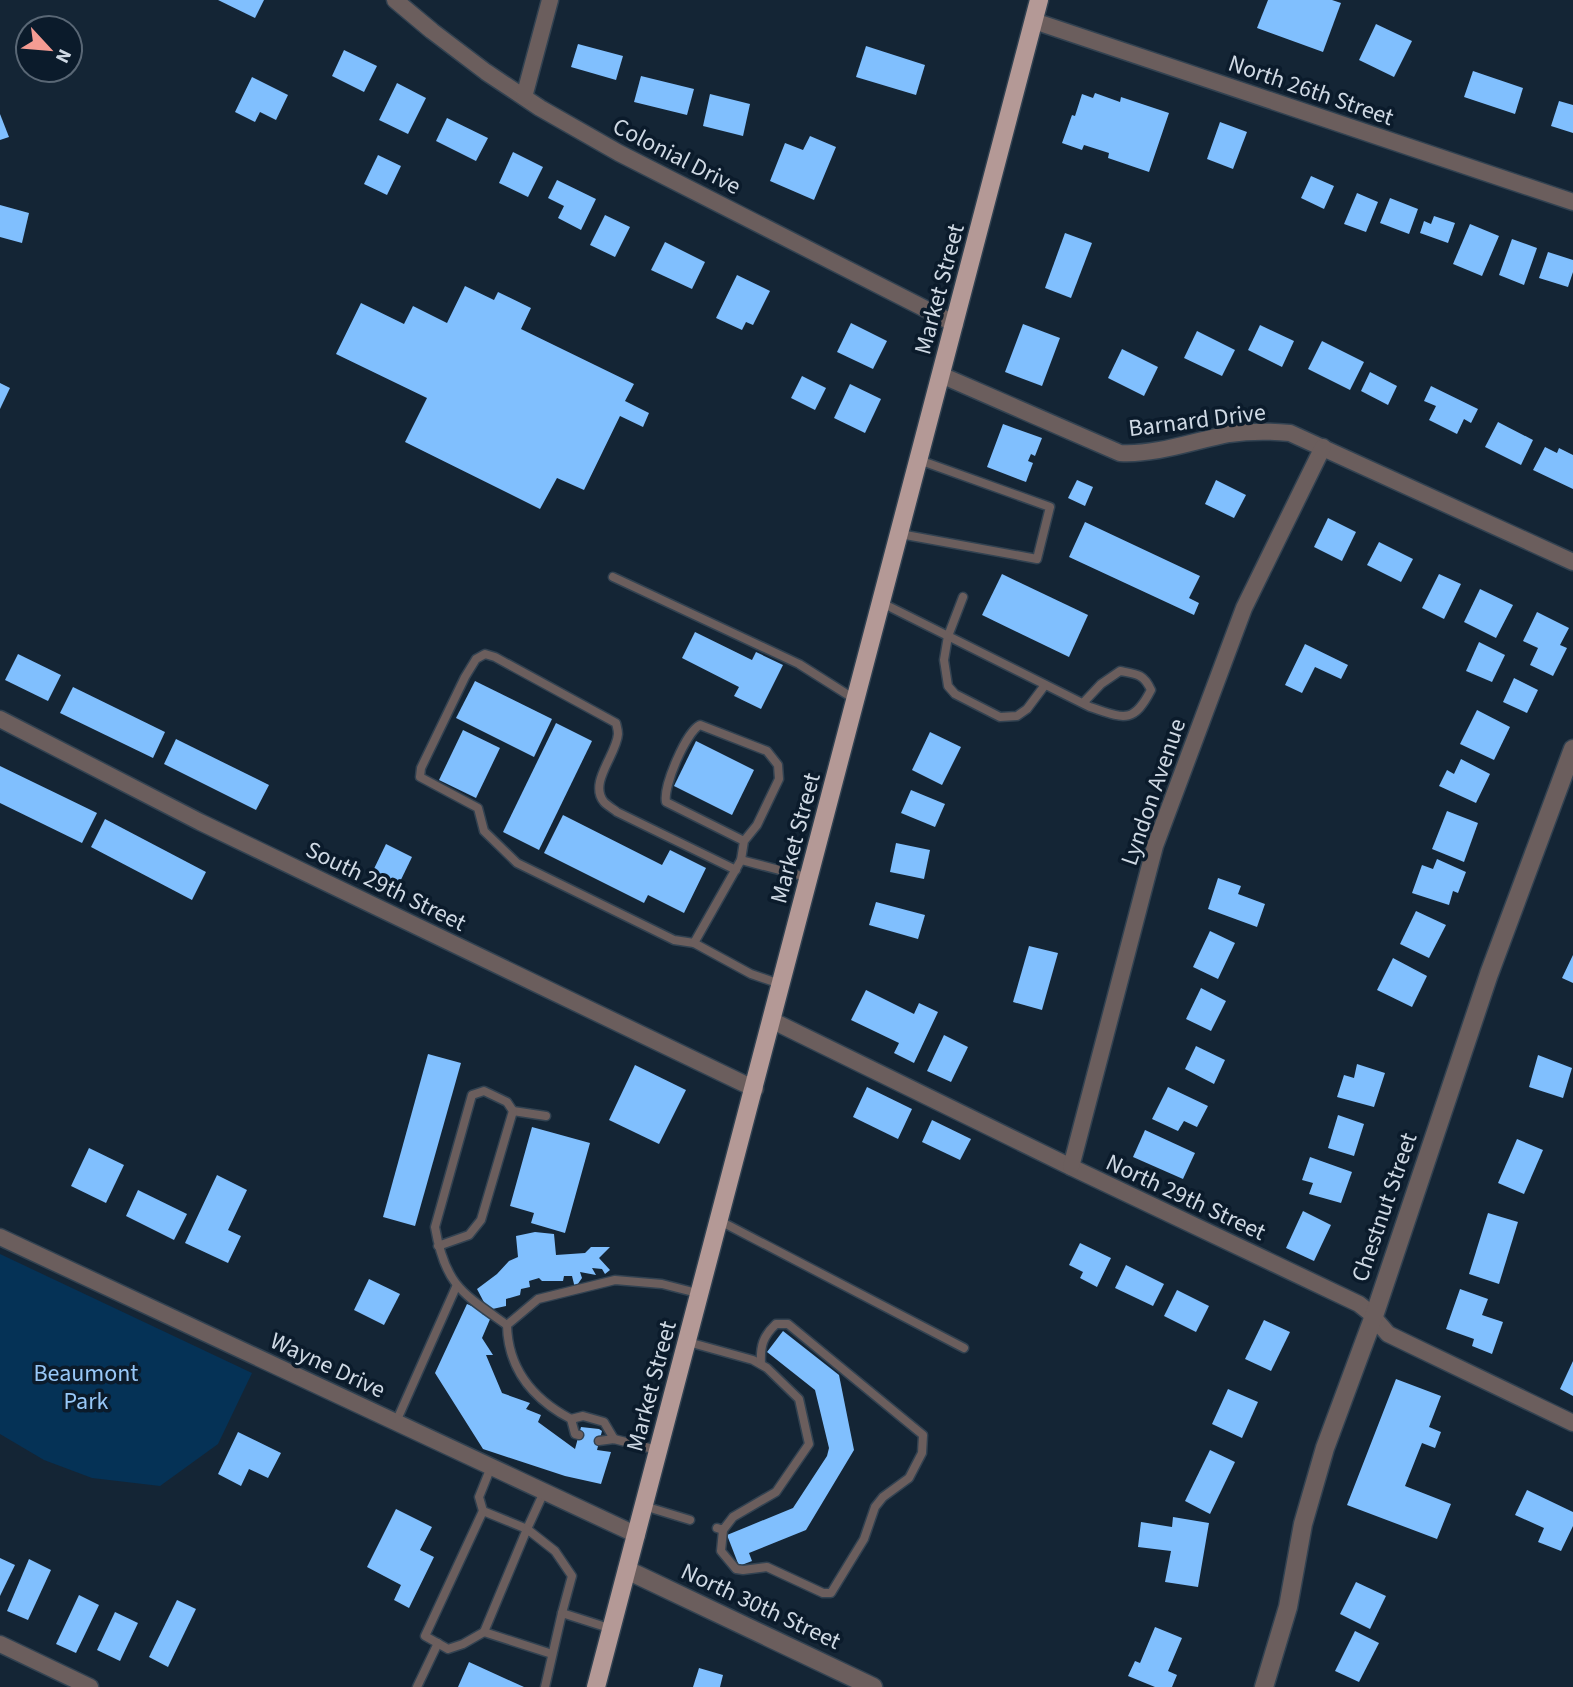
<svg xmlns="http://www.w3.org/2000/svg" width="1573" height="1687" font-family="'Source Sans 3',sans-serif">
  <rect width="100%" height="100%" fill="#142535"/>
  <polygon fill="#053256" points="0,1254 252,1373 218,1444 160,1486 92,1478 44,1460 0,1434"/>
  <g fill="#80bffe">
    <polygon points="218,0 264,0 255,18"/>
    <polygon points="1268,0 1332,0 1341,3 1323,52 1257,28"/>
    <polygon points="1376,24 1412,41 1394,77 1359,60"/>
    <polygon points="578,44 623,56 616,80 571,67"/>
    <polygon points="866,46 925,65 916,95 856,77"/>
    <polygon points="344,50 377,66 364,92 332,76"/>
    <polygon points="1473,71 1523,88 1515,114 1464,97"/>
    <polygon points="641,76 694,89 687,115 634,102"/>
    <polygon points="252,77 288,95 276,120 260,112 255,122 235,112"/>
    <polygon points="397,83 426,98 408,134 379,120"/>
    <polygon points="1095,93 1120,102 1121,97 1169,113 1149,172 1108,158 1109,153 1084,145 1082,150 1062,143 1072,115 1075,116 1082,94 1093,98"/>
    <polygon points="710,94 750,104 743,136 703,126"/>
    <polygon points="1559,101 1573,105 1573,133 1551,126"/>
    <polygon points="0,114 9,137 0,140"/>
    <polygon points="447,118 488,138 476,161 436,141"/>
    <polygon points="1220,122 1247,132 1233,169 1207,159"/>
    <polygon points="810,136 836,147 814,200 770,181 785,143 803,150"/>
    <polygon points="513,152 543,167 528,197 499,183"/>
    <polygon points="378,155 401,166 387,195 364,184"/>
    <polygon points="1311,176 1334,186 1324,209 1301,198"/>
    <polygon points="557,180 596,199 581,230 558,218 564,206 548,198"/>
    <polygon points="1357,193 1378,202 1366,232 1344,224"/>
    <polygon points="1390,198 1418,209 1409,234 1380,223"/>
    <polygon points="0,205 29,213 22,243 0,237"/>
    <polygon points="605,215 630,227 615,257 590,245"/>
    <polygon points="1434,216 1455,223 1448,243 1420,233 1424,221 1431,224"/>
    <polygon points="1470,224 1499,236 1482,276 1453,264"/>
    <polygon points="1065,233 1092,243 1071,298 1045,288"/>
    <polygon points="1512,239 1537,248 1524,285 1499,275"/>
    <polygon points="665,242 705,262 692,289 651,270"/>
    <polygon points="1548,252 1573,260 1573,272 1568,287 1539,278"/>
    <polygon points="737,275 770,291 753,325 746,322 742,330 716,318"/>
    <polygon points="465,286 494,300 498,292 531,308 521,329 634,384 625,401 649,413 643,427 620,416 584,490 557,478 540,509 405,442 427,398 336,354 361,303 404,324 413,306 447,323"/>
    <polygon points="851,323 887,341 873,369 837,352"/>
    <polygon points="1023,324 1060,338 1042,386 1005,372"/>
    <polygon points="1260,325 1294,341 1282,367 1248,350"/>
    <polygon points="1197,331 1235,350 1222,376 1184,358"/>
    <polygon points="1322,341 1364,362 1350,390 1308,369"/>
    <polygon points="1122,349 1158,367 1144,396 1108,378"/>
    <polygon points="1370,372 1397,386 1388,405 1361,391"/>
    <polygon points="802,376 826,388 815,410 791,398"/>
    <polygon points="0,383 10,388 0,409"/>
    <polygon points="850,384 881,399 865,433 834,418"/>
    <polygon points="1431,386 1478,409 1471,423 1464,419 1457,434 1429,420 1436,406 1424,401"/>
    <polygon points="1498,422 1533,440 1521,465 1485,447"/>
    <polygon points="1003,424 1042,438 1035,456 1031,454 1028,461 1033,463 1026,482 987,467"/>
    <polygon points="1545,447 1557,453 1559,448 1573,455 1573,489 1533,470"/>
    <polygon points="1077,480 1093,487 1085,506 1068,498"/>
    <polygon points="1216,480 1246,495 1234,518 1205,504"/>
    <polygon points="1328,518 1356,532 1342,561 1314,547"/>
    <polygon points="1085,522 1200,576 1189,598 1199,603 1194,615 1069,557"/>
    <polygon points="1379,542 1413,559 1401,582 1367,565"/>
    <polygon points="1002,574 1088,615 1069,657 982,615"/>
    <polygon points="1439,574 1461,584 1444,619 1422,608"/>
    <polygon points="1480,589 1513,605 1496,638 1464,622"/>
    <polygon points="1537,612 1569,628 1560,645 1567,648 1553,676 1530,665 1538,648 1523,641"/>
    <polygon points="695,632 752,660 756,652 783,665 761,709 734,696 739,687 682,658"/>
    <polygon points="1479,642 1505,655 1492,682 1466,671"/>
    <polygon points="1305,644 1348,665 1341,679 1315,667 1302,693 1285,685"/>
    <polygon points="18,654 61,675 48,701 5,680"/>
    <polygon points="1514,678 1538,690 1527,713 1503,702"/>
    <polygon points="475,681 552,719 534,757 456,718"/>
    <polygon points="73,687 165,732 153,758 60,713"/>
    <polygon points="1477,710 1510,727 1494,760 1460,744"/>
    <polygon points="556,723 592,741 539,850 503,832"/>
    <polygon points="463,730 500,748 476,798 439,780"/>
    <polygon points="930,732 961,747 942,785 912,770"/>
    <polygon points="176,739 269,785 256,810 164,764"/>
    <polygon points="696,741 754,770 732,815 674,786"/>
    <polygon points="1461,759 1490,774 1476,803 1439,786 1447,770 1454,774"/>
    <polygon points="0,766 97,813 82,843 0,803"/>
    <polygon points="911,790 945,804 935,827 901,813"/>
    <polygon points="1447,811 1478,823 1464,862 1432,849"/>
    <polygon points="563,815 662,865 670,850 706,868 684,913 648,895 644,903 544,853"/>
    <polygon points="105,819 206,872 192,900 91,847"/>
    <polygon points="896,843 930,850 924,879 890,872"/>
    <polygon points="386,844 412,857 396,890 370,877"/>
    <polygon points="1437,859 1466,872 1458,893 1453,891 1449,905 1412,893 1422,865 1433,869"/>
    <polygon points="1218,878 1241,886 1238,894 1265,904 1257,927 1208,909"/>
    <polygon points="876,902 925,915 918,939 869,925"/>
    <polygon points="1416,911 1446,925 1429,958 1400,944"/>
    <polygon points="1210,931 1235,943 1218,979 1193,967"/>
    <polygon points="1029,946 1058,953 1042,1010 1013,1002"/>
    <polygon points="1573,955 1573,983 1562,978"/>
    <polygon points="1393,958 1427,976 1412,1007 1377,990"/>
    <polygon points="1201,988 1226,1001 1211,1031 1186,1019"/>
    <polygon points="866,990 914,1014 919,1003 938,1012 914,1063 894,1053 899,1043 851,1020"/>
    <polygon points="944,1035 968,1047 951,1082 927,1071"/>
    <polygon points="1196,1046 1225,1060 1214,1084 1185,1069"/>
    <polygon points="428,1054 461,1063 415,1226 383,1217"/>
    <polygon points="1538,1055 1572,1068 1563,1098 1529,1087"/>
    <polygon points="1357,1064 1385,1073 1374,1107 1337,1097 1344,1075 1354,1078"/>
    <polygon points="635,1065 686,1090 659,1144 609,1120"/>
    <polygon points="867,1087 912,1109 898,1139 853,1117"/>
    <polygon points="1168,1087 1208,1106 1197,1127 1184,1121 1178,1131 1152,1119"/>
    <polygon points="1338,1115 1364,1124 1354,1156 1328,1148"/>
    <polygon points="932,1120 971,1139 960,1160 922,1142"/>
    <polygon points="532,1127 590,1143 565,1233 531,1223 534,1213 510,1206"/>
    <polygon points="1145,1130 1195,1153 1183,1179 1133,1157"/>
    <polygon points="1517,1139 1543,1150 1524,1194 1498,1183"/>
    <polygon points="89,1148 124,1165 106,1203 71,1186"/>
    <polygon points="1310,1157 1352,1172 1341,1203 1309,1194 1313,1183 1302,1180"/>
    <polygon points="217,1175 247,1190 228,1230 241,1236 228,1263 185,1243"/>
    <polygon points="138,1190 187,1214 174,1240 126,1216"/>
    <polygon points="1303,1211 1331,1225 1314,1261 1286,1248"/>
    <polygon points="1488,1213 1518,1222 1499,1284 1469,1274"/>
    <polygon points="535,1232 554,1234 556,1255 585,1253 591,1247 610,1247 599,1258 610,1270 605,1274 602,1269 592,1268 596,1275 580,1272 582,1278 575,1288 572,1276 564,1276 563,1281 542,1281 539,1278 529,1281 530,1287 521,1289 520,1295 506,1299 506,1306 488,1310 477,1289 497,1274 509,1261 518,1257 516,1236"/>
    <polygon points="1080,1243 1111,1258 1097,1287 1080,1278 1083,1272 1069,1265"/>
    <polygon points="1126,1265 1164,1284 1153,1306 1115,1288"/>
    <polygon points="369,1279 400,1294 384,1325 354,1310"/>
    <polygon points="1460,1289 1488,1299 1482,1315 1503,1322 1492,1354 1472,1346 1474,1339 1446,1329"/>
    <polygon points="1177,1290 1209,1306 1196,1332 1164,1316"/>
    <polygon points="467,1304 483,1311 482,1314 491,1317 482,1338 493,1355 486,1355 502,1393 530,1403 526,1409 541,1415 538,1422 575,1449 581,1427 599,1429 602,1431 597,1450 611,1452 601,1484 565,1476 483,1449 435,1373"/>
    <polygon points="1264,1320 1290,1332 1271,1371 1245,1359"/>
    <polygon points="783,1331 839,1375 854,1450 806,1530 749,1553 752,1561 739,1566 727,1535 793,1508 827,1456 829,1448 815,1390 767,1352"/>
    <polygon points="1573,1361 1573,1396 1560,1389"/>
    <polygon points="1396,1379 1441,1396 1429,1427 1441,1432 1435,1448 1422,1443 1405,1486 1451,1504 1437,1539 1347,1505"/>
    <polygon points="1228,1389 1258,1402 1242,1438 1212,1424"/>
    <polygon points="238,1432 281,1453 268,1478 249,1469 241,1486 218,1474"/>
    <polygon points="1210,1450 1235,1462 1210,1514 1185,1501"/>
    <polygon points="1527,1490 1573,1512 1573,1526 1561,1551 1538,1542 1544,1528 1515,1515"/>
    <polygon points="396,1509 432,1527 420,1550 434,1557 409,1608 394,1600 401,1585 367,1567"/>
    <polygon points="1173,1517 1209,1523 1198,1587 1165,1582 1171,1551 1138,1547 1141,1522 1172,1527"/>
    <polygon points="0,1558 15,1565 0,1596"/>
    <polygon points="29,1559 51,1570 28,1620 7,1611"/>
    <polygon points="1356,1582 1386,1596 1370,1629 1340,1614"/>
    <polygon points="79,1595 99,1605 76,1653 56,1644"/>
    <polygon points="177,1600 196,1609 168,1667 149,1657"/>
    <polygon points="115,1612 138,1623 120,1661 97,1650"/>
    <polygon points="1155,1627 1182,1638 1168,1671 1177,1675 1172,1687 1155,1687 1128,1676 1135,1661 1140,1663"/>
    <polygon points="1355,1631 1379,1643 1359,1682 1335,1671"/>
    <polygon points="469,1662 524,1687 458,1687"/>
    <polygon points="699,1668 723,1675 720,1687 693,1687"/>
  </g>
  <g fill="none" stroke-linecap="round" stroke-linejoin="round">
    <defs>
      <g id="service">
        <polyline points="900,534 1037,559 1050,507 919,460"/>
        <polyline points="613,577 799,664 856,700"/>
        <polyline points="963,597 948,636 944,660 948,686 955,694 1000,717 1017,716 1027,709 1045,685"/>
        <path d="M882,603L1090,707C1123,718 1133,725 1151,690C1144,674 1137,674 1120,671L1101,684L1083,703"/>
        <polyline points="741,860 810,878"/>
        <path d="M736,870L617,812C613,809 607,805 604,802C588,783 617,754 618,734C618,730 617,727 616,723L495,657L485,654L476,659L465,677L421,768L420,777L478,808L484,831L517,863L674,940L694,943L741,860L744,841L757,825L779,779L778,765L767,751L700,725C686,732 663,786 666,802L744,841"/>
        <polyline points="694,943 751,974 780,984"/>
        <polyline points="513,1111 546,1116"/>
        <polyline points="720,1221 964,1348"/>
        <path d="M438,1246L469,1235L481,1220L513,1111L507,1102L484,1091L472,1095L435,1227C445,1285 462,1293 507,1325"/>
        <polyline points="688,1342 753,1360 767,1368 799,1399 809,1444 776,1492 733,1517 723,1530 717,1528"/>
        <polyline points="571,1419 583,1416 604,1422 614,1439"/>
        <polyline points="396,1422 456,1287"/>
        <path d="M579,1435L575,1434L571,1419C533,1399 508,1369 507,1325L538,1299L615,1280L662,1284L701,1294"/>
        <polyline points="599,1441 614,1439 657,1450"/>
        <polyline points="491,1467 479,1497 483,1511 527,1529 544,1492"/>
        <polyline points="644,1506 690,1520"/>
        <polyline points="483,1511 425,1636 448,1649 463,1644 484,1632 552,1654"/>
        <path d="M723,1530L721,1551L736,1569L743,1570L767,1567L823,1593H831L864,1539L875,1507L883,1497L909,1478L922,1453L923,1435L788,1324H776C763,1336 760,1346 761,1364"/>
        <polyline points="484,1632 527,1529 555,1551 572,1576 562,1613 612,1629"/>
        <polyline points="417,1687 438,1643"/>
        <polyline points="545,1687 562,1613"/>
      </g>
      <g id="minor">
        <polyline points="395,0 432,31 486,72 540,108 619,153 955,324"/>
        <polyline points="1034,21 1573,202"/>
        <polyline points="524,97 550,0"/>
        <path d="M941,375L1120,453C1157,455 1193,441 1229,434C1250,431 1269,431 1290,433L1573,562"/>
        <polyline points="0,719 200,822 755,1089"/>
        <polyline points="773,1021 1071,1167 1359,1304 1369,1312 1388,1334 1573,1423"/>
        <polyline points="1071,1167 1155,846 1244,608 1323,447"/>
        <polyline points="0,1237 637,1535"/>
        <polyline points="0,1644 90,1687"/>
      </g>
      <g id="tertiary">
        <polyline points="627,1570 873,1687"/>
        <polyline points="1264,1687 1288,1607 1303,1524 1325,1448 1374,1316 1489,974 1573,749"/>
      </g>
      <polyline id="primary" points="596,1687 1039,0"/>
    </defs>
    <use href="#service" stroke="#324251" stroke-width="11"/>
    <use href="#minor" stroke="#324251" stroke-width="19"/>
    <use href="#tertiary" stroke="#324251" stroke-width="21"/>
    <use href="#primary" stroke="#324251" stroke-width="21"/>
    <use href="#service" stroke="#6b5e5d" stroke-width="8"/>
    <use href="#minor" stroke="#6b5e5d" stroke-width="16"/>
    <use href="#tertiary" stroke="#6b5e5d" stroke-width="18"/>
    <use href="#primary" stroke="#b49996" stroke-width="18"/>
  </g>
  <g text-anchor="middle" stroke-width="7" stroke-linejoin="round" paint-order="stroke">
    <g font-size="24" fill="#cfd9e4" stroke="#0b1b2b">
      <text transform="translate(1311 90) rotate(19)" y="8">North 26th Street</text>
      <text transform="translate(677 156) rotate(27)" y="8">Colonial Drive</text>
      <text transform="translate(939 289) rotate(-75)" y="8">Market Street</text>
      <text transform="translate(1197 420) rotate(-7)" y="8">Barnard Drive</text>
      <text transform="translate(1153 792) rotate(-71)" y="8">Lyndon Avenue</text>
      <text transform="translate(795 838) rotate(-75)" y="8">Market Street</text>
      <text transform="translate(386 886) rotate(26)" y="8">South 29th Street</text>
      <text transform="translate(1186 1197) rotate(25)" y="8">North 29th Street</text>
      <text transform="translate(1384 1207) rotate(-71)" y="8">Chestnut Street</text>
      <text transform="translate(328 1365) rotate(25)" y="8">Wayne Drive</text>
      <text transform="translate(651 1386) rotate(-75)" y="8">Market Street</text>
      <text transform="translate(761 1606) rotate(25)" y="8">North 30th Street</text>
    </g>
    <g font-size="24" fill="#98c8f8" stroke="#0b1b2b">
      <text x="86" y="1381">Beaumont<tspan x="86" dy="28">Park</tspan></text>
    </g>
  </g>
  <g transform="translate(49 49) rotate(116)"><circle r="33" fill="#0b1b2b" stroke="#596775" stroke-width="2"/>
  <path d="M0-5L12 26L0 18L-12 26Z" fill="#f59c93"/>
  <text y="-10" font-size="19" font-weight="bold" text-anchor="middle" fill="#cfd9e4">N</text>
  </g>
</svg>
